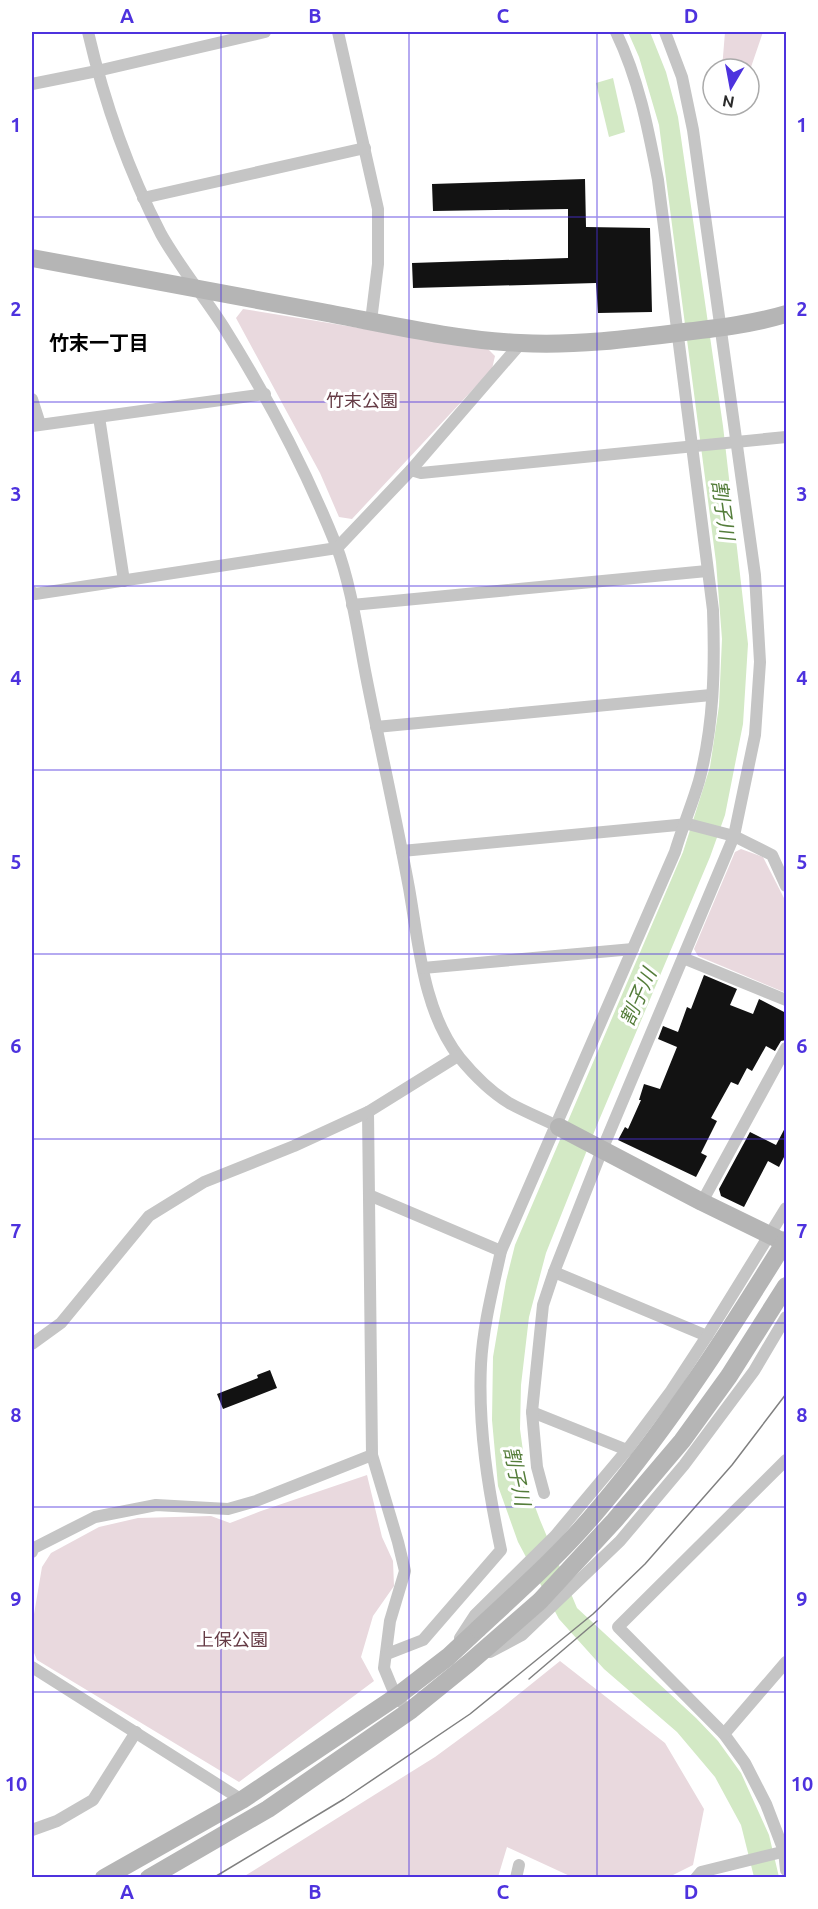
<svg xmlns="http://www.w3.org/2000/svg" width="818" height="1909" font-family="Ubuntu,'Noto Sans JP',sans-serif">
  <rect width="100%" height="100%" fill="#fff"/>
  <g fill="#e9d9de">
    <polygon points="725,32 763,32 749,73 749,69 722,69"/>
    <polygon points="243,309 488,349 495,356 492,369 352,519 339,517 320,473 236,318"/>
    <polygon points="741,849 763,857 786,902 786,993 698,956 694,949 735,852"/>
    <polygon points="367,1475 382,1537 393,1561 394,1586 373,1616 361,1657 374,1681 239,1782 37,1660 32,1648 32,1626 42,1567 51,1553 99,1527 138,1518 211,1516 230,1523 261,1511"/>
    <polygon points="560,1661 665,1743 704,1809 693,1865 669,1877 572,1877 507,1847 498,1877 243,1877 435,1757 499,1710"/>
  </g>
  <g fill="#d3e9c5">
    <polygon points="628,32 650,32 666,72 678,117 723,426 748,644 743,724 725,815 710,857 597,1125 546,1253 529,1317 521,1385 520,1429 528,1488 540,1520 577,1608 696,1718 718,1741 741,1773 769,1835 779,1877 754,1877 741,1825 715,1777 677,1732 604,1669 559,1619 518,1542 498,1486 492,1420 493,1357 506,1281 515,1245 683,852 710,767 719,706 722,639 716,562 659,125 639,57"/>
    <polygon points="613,78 625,132 609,137 596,83"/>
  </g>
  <g fill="#121212">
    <polygon points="585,179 586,227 650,228 652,312 598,313 596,283 413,288 412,263 568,258 568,209 433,211 432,184"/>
    <polygon points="704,975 737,989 730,1005 753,1014 759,999 786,1013 786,1040 781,1041 775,1051 766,1046 752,1071 747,1068 738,1085 731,1082 711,1118 717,1121 701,1153 707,1156 696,1177 618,1140 625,1127 628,1129 641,1100 639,1100 644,1084 660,1089 677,1047 658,1039 663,1026 678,1032 687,1007 691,1009"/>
    <polygon points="786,1126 786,1153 779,1167 768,1161 744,1207 721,1196 719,1189 750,1132 776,1145"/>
    <polygon points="270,1370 277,1388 223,1409 217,1394 258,1378 257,1375"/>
  </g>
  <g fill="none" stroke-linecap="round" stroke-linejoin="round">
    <g stroke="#c5c5c5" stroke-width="12">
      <path d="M88,32C104,101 128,170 161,234C179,266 203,295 223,326C267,396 305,468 336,545C351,584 358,635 366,676C380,747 396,817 409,888C419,945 423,1010 459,1057C473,1074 491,1092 509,1103C525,1112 543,1119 559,1127"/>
      <polyline points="338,32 378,209 378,264 371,321"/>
      <polyline points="32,84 97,71 265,32"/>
      <polyline points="143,198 365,148"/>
      <polyline points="32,399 40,424"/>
      <polyline points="99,417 124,581"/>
      <polyline points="32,426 265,394"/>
      <polyline points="411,470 421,473 786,437"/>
      <polyline points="32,592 35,594 337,548 411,470 521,343"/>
      <polyline points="352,605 707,571"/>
      <polyline points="376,727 711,695"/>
      <polyline points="402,851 688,824 734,836 772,855 786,886"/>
      <polyline points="683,958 786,1000"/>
      <polyline points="423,968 633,949"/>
      <polyline points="368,1112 372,1455 398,1542 405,1571 390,1621 384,1668 396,1697 401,1702"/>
      <polyline points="369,1195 501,1251"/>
      <polyline points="702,1202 786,1048"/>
      <polyline points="554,1272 707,1336"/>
      <polyline points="32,1344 61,1323 149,1216 204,1182 294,1146 368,1112 458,1056"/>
      <polyline points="532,1412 627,1450"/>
      <polyline points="786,1460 618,1627 724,1734 745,1763 766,1804 784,1851 786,1870"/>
      <polyline points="544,1493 537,1467 532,1412 543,1305 554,1272 602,1150 734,836 755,735 760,662 755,575 693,130 682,77 665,32"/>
      <polyline points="32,1552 32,1549 95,1517 156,1505 228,1509 256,1501 372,1455"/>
      <polyline points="460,1638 475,1615 555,1536 627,1450 671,1391 707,1336 786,1208"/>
      <polyline points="490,1652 522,1635 620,1541 684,1465 754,1371 786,1317"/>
      <path d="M387,1654L423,1640L501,1550C488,1489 478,1427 481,1364C483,1326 493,1288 501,1251L675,852C682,828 692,805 699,781C714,726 715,666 713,610L658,180C648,128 639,80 616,32"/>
      <polyline points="32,1667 242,1800"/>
      <polyline points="724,1734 786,1662"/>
      <polyline points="32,1830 57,1821 93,1800 136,1732"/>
      <polyline points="516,1878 519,1865"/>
      <polyline points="696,1878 701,1872 786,1851"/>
    </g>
    <g stroke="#b5b5b5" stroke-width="18">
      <path d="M32,258C129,276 226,294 322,312C387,324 454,340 520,343C574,346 630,339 684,332C718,328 753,324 786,314"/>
      <polyline points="559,1127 702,1202 786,1243"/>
      <polyline points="104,1878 242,1800 396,1697 448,1657 478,1629"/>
      <polyline points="149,1878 268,1809 411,1710 469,1663 540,1601 614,1521 682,1441 729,1376 786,1286"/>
    </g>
    <g stroke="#808080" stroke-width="1.5">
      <polyline points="529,1679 597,1621"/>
      <polyline points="213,1878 344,1799 470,1714 593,1614 645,1564 732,1465 786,1394"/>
    </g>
    <path stroke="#b5b5b5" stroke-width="18" d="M478,1629C520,1590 564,1551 601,1506C671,1423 729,1332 786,1240"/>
  </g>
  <path fill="none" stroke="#4d32de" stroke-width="1.5" stroke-opacity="0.55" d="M221,32V1878M409,32V1878M597,32V1878M32,217H786M32,402H786M32,586H786M32,770H786M32,954H786M32,1139H786M32,1323H786M32,1507H786M32,1692H786"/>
  <g text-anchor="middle" stroke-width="6" stroke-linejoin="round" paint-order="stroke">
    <g font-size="18" fill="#653b45" stroke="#fff">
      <text x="362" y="407">竹末公園</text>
      <text x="232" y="1646">上保公園</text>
    </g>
    <g font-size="20" font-weight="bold" fill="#000" stroke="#fff">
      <text x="99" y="350">竹末一丁目</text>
    </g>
    <g font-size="20" font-style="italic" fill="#547d3a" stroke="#fff">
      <text transform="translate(723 510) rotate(82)" y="7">割子川</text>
      <text transform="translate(638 997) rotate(-66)" y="7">割子川</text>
      <text transform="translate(517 1476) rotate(78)" y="7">割子川</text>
    </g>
  </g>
  <rect width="818" height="1909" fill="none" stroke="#ffffff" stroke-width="66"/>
  <g transform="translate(731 87) rotate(190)"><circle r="28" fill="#ffffff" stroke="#aaaaaa" stroke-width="1.5"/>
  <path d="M0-4.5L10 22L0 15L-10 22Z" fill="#4d32de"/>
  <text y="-9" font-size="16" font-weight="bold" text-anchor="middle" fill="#2b2b2b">N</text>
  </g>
  <rect x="33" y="33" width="752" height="1843" fill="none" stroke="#4d32de" stroke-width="2"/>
  <g font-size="20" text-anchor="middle" font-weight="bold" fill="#4d32de">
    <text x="127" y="23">A</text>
    <text x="315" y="23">B</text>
    <text x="503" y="23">C</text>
    <text x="691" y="23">D</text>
    <text x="16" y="132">1</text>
    <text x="802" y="132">1</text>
    <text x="16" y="316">2</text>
    <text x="802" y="316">2</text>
    <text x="16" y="501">3</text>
    <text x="802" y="501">3</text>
    <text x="16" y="685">4</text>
    <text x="802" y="685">4</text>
    <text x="16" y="869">5</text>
    <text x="802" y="869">5</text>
    <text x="16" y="1053">6</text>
    <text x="802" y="1053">6</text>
    <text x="16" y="1238">7</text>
    <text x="802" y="1238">7</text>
    <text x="16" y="1422">8</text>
    <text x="802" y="1422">8</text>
    <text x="16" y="1606">9</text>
    <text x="802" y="1606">9</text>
    <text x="16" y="1791">10</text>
    <text x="802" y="1791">10</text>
    <text x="127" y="1899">A</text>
    <text x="315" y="1899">B</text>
    <text x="503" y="1899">C</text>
    <text x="691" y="1899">D</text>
  </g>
</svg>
